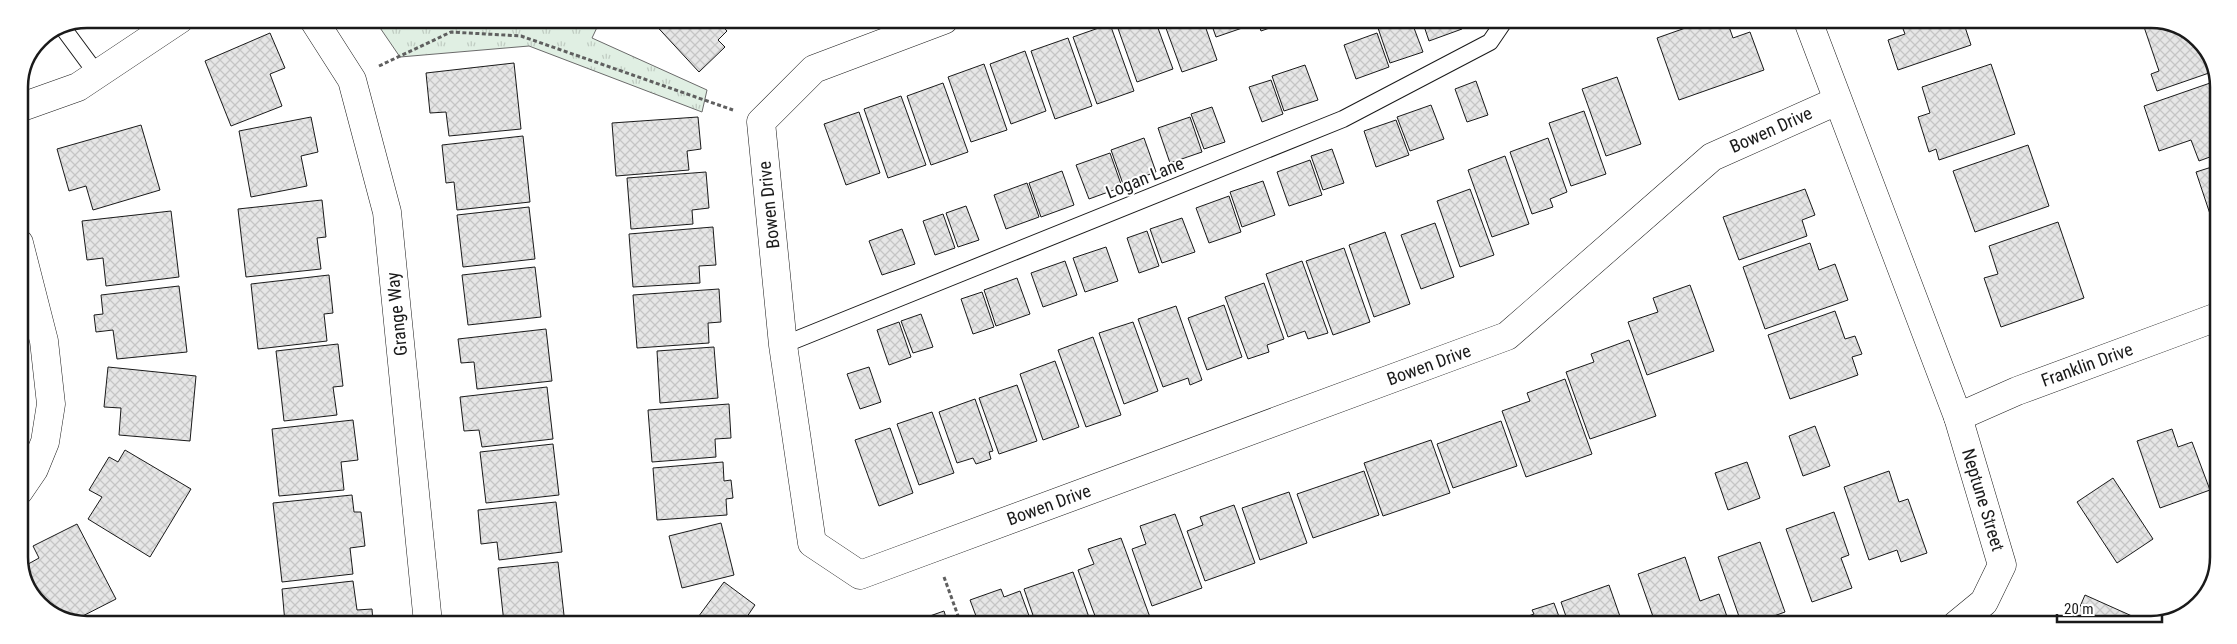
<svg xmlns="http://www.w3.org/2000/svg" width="2237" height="644" font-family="'Roboto Condensed',sans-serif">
  <defs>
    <pattern id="park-tufts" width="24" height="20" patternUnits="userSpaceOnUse" patternTransform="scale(1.25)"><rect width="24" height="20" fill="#e0efe3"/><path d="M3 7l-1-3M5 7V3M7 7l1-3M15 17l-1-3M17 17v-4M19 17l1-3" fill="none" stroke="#c0ccc2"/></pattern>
    <pattern id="building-cross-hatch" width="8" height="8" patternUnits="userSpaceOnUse" patternTransform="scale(1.25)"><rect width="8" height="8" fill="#e6e6e6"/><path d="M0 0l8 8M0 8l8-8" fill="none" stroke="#c5c5c5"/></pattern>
  </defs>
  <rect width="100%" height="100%" fill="#fff"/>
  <polygon fill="url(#park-tufts)" stroke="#6a6a6a" points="374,19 601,19 592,38 707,90 702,112 529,46 400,57"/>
  <g fill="url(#building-cross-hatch)" stroke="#1a1a1a">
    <polygon points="650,19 716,19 727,31 718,40 725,47 699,72"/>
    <polygon points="729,19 744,19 736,27"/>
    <polygon points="1115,20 1155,20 1173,69 1137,82"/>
    <polygon points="1163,20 1203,20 1217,60 1182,72"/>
    <polygon points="1210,20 1249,20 1251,25 1216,37"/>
    <polygon points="1257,20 1292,20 1261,31"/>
    <polygon points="1401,20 1411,20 1423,52 1390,63 1378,28"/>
    <polygon points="1422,20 1459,20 1462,29 1429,41"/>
    <polygon points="1665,20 1682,20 1667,26"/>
    <polygon points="1708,20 1727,21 1733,38 1750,32 1764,70 1679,100 1657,38"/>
    <polygon points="1900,21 1963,21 1971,45 1898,70 1888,40 1905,34"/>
    <polygon points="2142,21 2168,21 2202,42 2206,52 2202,53 2209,73 2157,91 2151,74 2159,71"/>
    <polygon points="1110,24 1134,91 1097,104 1073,37"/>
    <polygon points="270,33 285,68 270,74 282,106 231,126 205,61"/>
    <polygon points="1377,33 1389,67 1356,79 1344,45"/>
    <polygon points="1068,38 1092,106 1055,119 1031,51"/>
    <polygon points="1025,51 1046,111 1011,124 990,64"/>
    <polygon points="514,63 521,129 449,136 446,112 430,113 426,73"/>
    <polygon points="984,64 1007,130 971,142 948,77"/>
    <polygon points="1991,64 2015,134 1939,160 1936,149 1929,152 1918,117 1930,113 1922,87"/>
    <polygon points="1305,65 1318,100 1284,111 1272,76"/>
    <polygon points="1617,77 1641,144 1606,156 1582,89"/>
    <polygon points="1271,80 1283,114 1262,122 1249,87"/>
    <polygon points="1476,81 1488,115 1467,122 1455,89"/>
    <polygon points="2213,82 2218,97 2218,154 2199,161 2191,140 2159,151 2144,106"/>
    <polygon points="943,83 968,152 931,165 907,96"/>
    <polygon points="901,96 926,165 888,178 864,109"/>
    <polygon points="1431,105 1444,139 1410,151 1397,117"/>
    <polygon points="1212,107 1225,142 1204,149 1191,114"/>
    <polygon points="1584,111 1606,174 1571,186 1549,123"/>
    <polygon points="859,112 880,173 846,185 824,124"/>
    <polygon points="311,117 318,152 301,156 307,186 251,197 239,131"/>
    <polygon points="698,117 701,149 687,151 689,170 616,176 612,123"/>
    <polygon points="1190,117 1202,152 1170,163 1158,128"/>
    <polygon points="1396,120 1409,155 1376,167 1364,131"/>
    <polygon points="141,125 160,190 93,210 86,186 69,191 57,149"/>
    <polygon points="523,136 530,202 457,210 454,182 446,183 442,145"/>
    <polygon points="1144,138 1156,172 1123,184 1111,150"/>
    <polygon points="1548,138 1567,192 1550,199 1553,207 1532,214 1510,152"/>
    <polygon points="2028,145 2049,206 1975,232 1953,171"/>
    <polygon points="1332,149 1344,183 1323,190 1311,156"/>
    <polygon points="1110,153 1122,187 1089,199 1076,165"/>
    <polygon points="1505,156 1529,224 1492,237 1468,170"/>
    <polygon points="1310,160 1322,195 1289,206 1277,172"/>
    <polygon points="2218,165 2217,235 2196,172"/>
    <polygon points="1062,171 1074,205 1041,217 1029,183"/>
    <polygon points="706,172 709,208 692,210 693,224 631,229 627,178"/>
    <polygon points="1263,181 1275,215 1242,227 1230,192"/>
    <polygon points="1027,183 1039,217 1006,229 994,195"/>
    <polygon points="1470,189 1494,255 1460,267 1437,201"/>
    <polygon points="1805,189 1815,215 1802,220 1807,236 1739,260 1723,217"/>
    <polygon points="1229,196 1241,232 1209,243 1196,208"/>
    <polygon points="322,200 326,237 317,238 321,269 246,277 238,209"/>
    <polygon points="966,206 979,240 958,247 946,213"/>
    <polygon points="529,207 535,259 463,267 457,215"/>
    <polygon points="171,211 179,277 106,286 103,258 87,260 82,221"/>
    <polygon points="943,214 955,248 935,255 923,221"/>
    <polygon points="1182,218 1195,252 1162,263 1150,229"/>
    <polygon points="2058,222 2084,298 2001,327 1984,278 1998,274 1989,246"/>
    <polygon points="1435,223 1454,277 1421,289 1401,235"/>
    <polygon points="713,227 716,265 699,266 700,283 633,287 629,234"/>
    <polygon points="902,229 915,264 882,275 869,241"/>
    <polygon points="1147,231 1159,266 1139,273 1127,238"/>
    <polygon points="1385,232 1410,304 1374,317 1349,245"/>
    <polygon points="1810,243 1819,270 1835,264 1848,300 1765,329 1743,267"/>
    <polygon points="1106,247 1118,281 1085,292 1073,258"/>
    <polygon points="1344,248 1370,322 1333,335 1306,261"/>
    <polygon points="1065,261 1077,295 1043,307 1031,273"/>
    <polygon points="1302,261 1328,333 1308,339 1305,331 1288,337 1266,274"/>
    <polygon points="535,267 541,317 468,325 462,275"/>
    <polygon points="329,275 333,313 324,314 327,341 258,349 251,284"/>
    <polygon points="1017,278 1030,314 996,326 984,290"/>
    <polygon points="1264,283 1284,339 1267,345 1269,352 1248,359 1225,297"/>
    <polygon points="1690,285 1714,351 1647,375 1628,322 1658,312 1653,298"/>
    <polygon points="179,286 187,352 117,359 113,330 96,332 94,315 103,314 101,295"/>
    <polygon points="719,289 721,322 708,323 709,343 637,348 633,295"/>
    <polygon points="982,292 994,327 973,334 961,299"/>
    <polygon points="1224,305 1242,357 1207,370 1188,318"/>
    <polygon points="1176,306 1202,380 1190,385 1188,378 1163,387 1138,319"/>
    <polygon points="1835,311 1845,339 1855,336 1862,354 1852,357 1858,375 1790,399 1768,335"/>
    <polygon points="921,314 933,347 913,353 901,321"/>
    <polygon points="899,322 911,357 889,365 877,330"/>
    <polygon points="1133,322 1158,391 1124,404 1099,333"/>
    <polygon points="546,329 552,381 477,389 474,362 461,363 458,339"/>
    <polygon points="1093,337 1121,415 1086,427 1058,350"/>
    <polygon points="1629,340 1656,416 1590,439 1566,372 1594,362 1591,354"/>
    <polygon points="338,344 343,386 333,387 337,415 284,421 276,351"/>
    <polygon points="714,347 718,398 660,403 657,351"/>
    <polygon points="1055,361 1079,427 1043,440 1020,374"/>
    <polygon points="108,367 196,376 190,441 119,435 121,408 104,407"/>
    <polygon points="869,367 881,402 860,409 847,374"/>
    <polygon points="1565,379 1592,454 1526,477 1502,411 1530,401 1527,393"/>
    <polygon points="1017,385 1037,441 999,454 979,398"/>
    <polygon points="547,387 553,439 482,447 479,430 464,431 460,397"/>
    <polygon points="975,399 993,451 989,452 991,459 976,464 973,458 957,463 939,412"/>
    <polygon points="729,404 731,438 715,439 716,457 652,462 648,410"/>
    <polygon points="2217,404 2217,424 2211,406"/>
    <polygon points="932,412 954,473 919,485 897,424"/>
    <polygon points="353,420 358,460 341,462 344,490 279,496 272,429"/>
    <polygon points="1501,421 1517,466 1453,488 1437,444"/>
    <polygon points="1815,426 1830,466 1803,476 1789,436"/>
    <polygon points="890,428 913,493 879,506 855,440"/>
    <polygon points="2172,429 2178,447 2192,442 2210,490 2160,508 2137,441"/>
    <polygon points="1431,440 1450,493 1383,516 1364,463"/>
    <polygon points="553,444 559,495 486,503 480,452"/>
    <polygon points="125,450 191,489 150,557 88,519 102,497 89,490 109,457 118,462"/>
    <polygon points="723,462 724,481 731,480 733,498 726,499 727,515 657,520 653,468"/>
    <polygon points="1747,462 1760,498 1728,510 1715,473"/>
    <polygon points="1364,471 1379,515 1313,538 1297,494"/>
    <polygon points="1889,471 1899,502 1908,499 1927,553 1901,562 1897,550 1869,560 1844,487"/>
    <polygon points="2113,478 2153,539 2117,563 2077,502"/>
    <polygon points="1289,492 1307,543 1260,560 1242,508"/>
    <polygon points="352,495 354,512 361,512 365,546 350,548 353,574 282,582 273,503"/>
    <polygon points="556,502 562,552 499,560 497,542 481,544 478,510"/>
    <polygon points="1234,505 1255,563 1205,581 1187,531 1203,525 1200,517"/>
    <polygon points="1834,512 1849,555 1841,558 1852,588 1812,602 1786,529"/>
    <polygon points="1175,514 1202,588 1152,606 1132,549 1146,544 1140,526"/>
    <polygon points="721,523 734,575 682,588 669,536"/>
    <polygon points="77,524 116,599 69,623 35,602 21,568 39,558 33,546"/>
    <polygon points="1121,538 1151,620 1138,624 1098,624 1078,570 1094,564 1088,549"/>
    <polygon points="1760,542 1785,612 1749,625 1742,625 1718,557"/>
    <polygon points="1685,557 1700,601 1719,594 1730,625 1656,625 1638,574"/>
    <polygon points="558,562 565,624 504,623 498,568"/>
    <polygon points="1073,572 1091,623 1036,624 1024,589"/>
    <polygon points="353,581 357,610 372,609 373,623 285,623 282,589"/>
    <polygon points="724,582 755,605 742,624 693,624"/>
    <polygon points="1609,585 1623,625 1569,625 1561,602"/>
    <polygon points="1001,589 1004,597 1020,591 1032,624 979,624 970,600"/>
    <polygon points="2085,595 2152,625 2072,625"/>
    <polygon points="1554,603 1562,625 1504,625 1534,614 1532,610"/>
    <polygon points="944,611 948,624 910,624 910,623"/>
    <polygon points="1642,619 1644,625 1625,625"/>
  </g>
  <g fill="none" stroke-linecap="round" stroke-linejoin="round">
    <defs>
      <g id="lane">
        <polyline points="63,28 97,74"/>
        <polyline points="783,345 1343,119 1490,42 1505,20"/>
      </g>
      <g id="street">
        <polyline points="313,19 352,80 387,212 428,623"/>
        <polyline points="944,20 814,69 761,122 783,345 812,543 860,575 1507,336 1712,157 1837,101"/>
        <polyline points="1808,21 1958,417 2002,565 1984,602 1956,625"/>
        <polyline points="19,108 78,87 180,19"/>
        <polyline points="19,243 44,341 51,404 45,442 34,469 19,491"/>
        <polyline points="1958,417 2017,391 2217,317"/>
      </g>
    </defs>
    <use href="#lane" stroke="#1a1a1a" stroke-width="18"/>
    <use href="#street" stroke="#1a1a1a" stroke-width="29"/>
    <g stroke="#5f5f5f" stroke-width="3" stroke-dasharray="4 2.5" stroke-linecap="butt">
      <polyline points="379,66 451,32 521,36 733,110"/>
      <polyline points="944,577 961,624"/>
    </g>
    <use href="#lane" stroke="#fff" stroke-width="16"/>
    <use href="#street" stroke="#fff" stroke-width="28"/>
  </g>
  <g text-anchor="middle" stroke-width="4" stroke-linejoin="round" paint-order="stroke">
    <g font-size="18" fill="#1a1a1a" stroke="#fff">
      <text transform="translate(1771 130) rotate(-24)" y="6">Bowen Drive</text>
      <text transform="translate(1145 178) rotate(-22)" y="6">Logan Lane</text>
      <text transform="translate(769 205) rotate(-96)" y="6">Bowen Drive</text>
      <text transform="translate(397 314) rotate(-96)" y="6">Grange Way</text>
      <text transform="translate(1429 365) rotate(-20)" y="6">Bowen Drive</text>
      <text transform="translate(2087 365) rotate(-20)" y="6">Franklin Drive</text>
      <text transform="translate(1983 500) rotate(73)" y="6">Neptune Street</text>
      <text transform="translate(1049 505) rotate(-20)" y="6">Bowen Drive</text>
    </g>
  </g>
  <path d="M0 0H2237V644H0ZM87 28H2151A59 59 0 0 1 2210 87V557A59 59 0 0 1 2151 616H87A59 59 0 0 1 28 557V87A59 59 0 0 1 87 28Z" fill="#fff" fill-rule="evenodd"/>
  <path fill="none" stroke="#1a1a1a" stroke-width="2.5" d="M87 28H2151A59 59 0 0 1 2210 87V557A59 59 0 0 1 2151 616H87A59 59 0 0 1 28 557V87A59 59 0 0 1 87 28Z"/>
  <path d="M2057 614v8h105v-8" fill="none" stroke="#1a1a1a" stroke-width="2.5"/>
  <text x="2064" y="614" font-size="15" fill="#1a1a1a" stroke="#ffffff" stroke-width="4" paint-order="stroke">20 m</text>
</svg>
